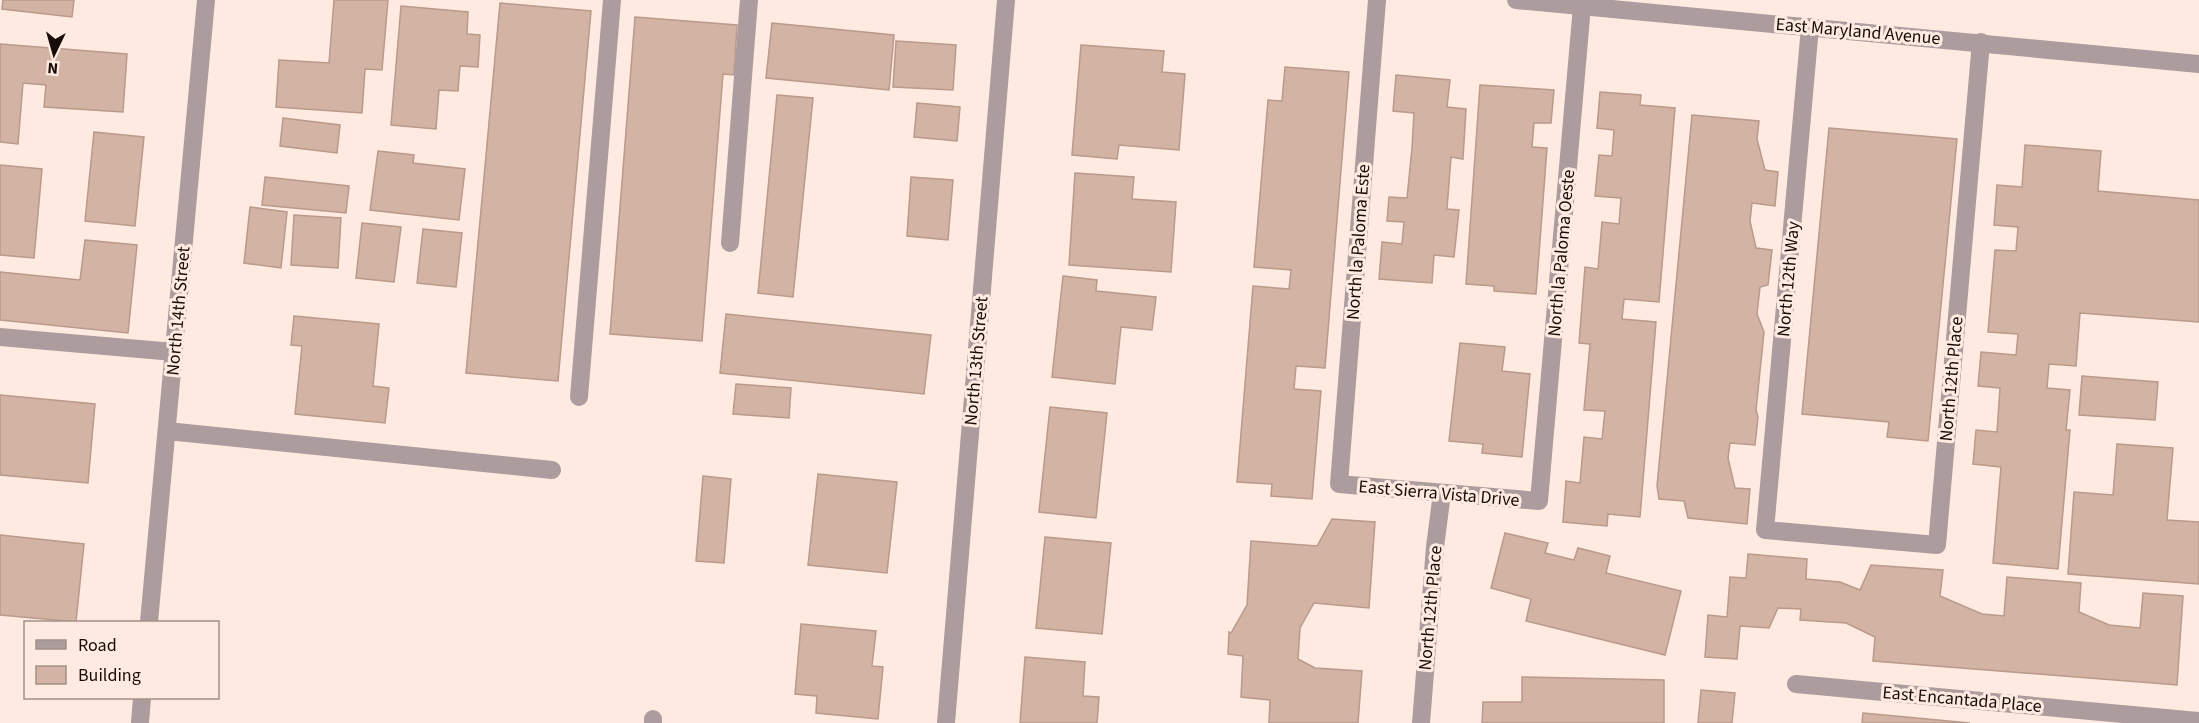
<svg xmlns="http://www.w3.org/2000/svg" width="2199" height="723" font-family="'Source Sans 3',sans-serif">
  <rect width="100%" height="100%" fill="#feeae0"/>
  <g fill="#d3b3a3" stroke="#b99a8b" stroke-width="1.5">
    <polygon points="3,0 74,0 72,17 2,9"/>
    <polygon points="334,0 388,0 382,70 365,69 362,113 276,107 279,60 329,63"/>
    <polygon points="500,3 591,11 558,381 466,373"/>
    <polygon points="401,6 468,12 467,34 480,35 478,67 460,66 458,91 439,90 436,129 391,125"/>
    <polygon points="635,17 737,25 734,75 723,74 702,341 610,334"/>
    <polygon points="772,23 894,35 889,90 766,78"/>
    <polygon points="896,41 956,45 953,90 893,87"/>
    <polygon points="0,44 127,54 123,112 44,107 46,85 23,83 18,144 0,142"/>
    <polygon points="1081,45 1164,51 1162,72 1185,74 1179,150 1119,145 1117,159 1072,155"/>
    <polygon points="1285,67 1349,72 1325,368 1296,366 1294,389 1321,391 1312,499 1271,496 1272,484 1237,482 1253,286 1289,289 1291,270 1254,267 1268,100 1282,101"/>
    <polygon points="1396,75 1450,80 1447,107 1466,109 1463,159 1451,157 1447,209 1459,210 1454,257 1434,255 1432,283 1379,279 1382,242 1402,244 1404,222 1387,221 1389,197 1407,198 1412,148 1414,113 1393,111"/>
    <polygon points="1480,85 1554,90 1551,123 1534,123 1532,147 1547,148 1536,294 1494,291 1494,286 1466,284"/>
    <polygon points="1600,92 1641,95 1640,105 1675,108 1659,302 1624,299 1622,319 1656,322 1640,517 1608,514 1607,526 1563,522 1566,481 1580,483 1584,437 1602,439 1605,411 1584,410 1590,344 1579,343 1585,267 1598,269 1602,222 1619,224 1621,198 1595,196 1599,155 1612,156 1614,130 1597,128"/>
    <polygon points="777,95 813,98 793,297 758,293"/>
    <polygon points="917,103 960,107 957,141 914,137"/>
    <polygon points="1692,115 1759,121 1757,139 1765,170 1778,172 1775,206 1752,203 1750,221 1756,248 1772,250 1768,285 1760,287 1757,314 1764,332 1756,410 1758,417 1755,445 1730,443 1728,458 1735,488 1750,489 1747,524 1688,518 1684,501 1659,499 1657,486"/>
    <polygon points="283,118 340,125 337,153 280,146"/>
    <polygon points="1829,128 1957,139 1928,441 1887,437 1889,422 1802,414"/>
    <polygon points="94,132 144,137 135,226 85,221"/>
    <polygon points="2025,145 2101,151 2098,191 2199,200 2199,322 2080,313 2076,366 2049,364 2047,388 2070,390 2066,430 2070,430 2058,569 1993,563 2001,467 1973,464 1976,430 1997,432 2000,388 1978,386 1981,352 2016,355 2018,334 1988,332 1995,250 2016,251 2018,227 1994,225 1997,185 2022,187"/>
    <polygon points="378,151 414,155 413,163 465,169 459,220 370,210"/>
    <polygon points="0,165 42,169 34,258 0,255"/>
    <polygon points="1075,173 1134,177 1132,199 1176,202 1171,272 1069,265"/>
    <polygon points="265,177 349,186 346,213 262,205"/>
    <polygon points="911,177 953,180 948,240 907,236"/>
    <polygon points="250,207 287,212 281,268 244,263"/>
    <polygon points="294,215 341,218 338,268 291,265"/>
    <polygon points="362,223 401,227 394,282 356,278"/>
    <polygon points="423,229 462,233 456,287 417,283"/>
    <polygon points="85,240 137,245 128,333 0,320 0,272 80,280"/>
    <polygon points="1063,276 1097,280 1096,291 1156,297 1152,330 1121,327 1115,384 1052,377"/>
    <polygon points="726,314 931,335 924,394 720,373"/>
    <polygon points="294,316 379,324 373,386 389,388 385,423 295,414 302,346 291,345"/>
    <polygon points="1460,343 1505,347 1502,371 1530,374 1522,457 1482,453 1483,444 1449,441"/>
    <polygon points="2082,376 2158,382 2155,420 2079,415"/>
    <polygon points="736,384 791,388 789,418 733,414"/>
    <polygon points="0,395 95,404 88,483 0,475"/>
    <polygon points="1050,407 1107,413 1096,518 1039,512"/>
    <polygon points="2117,444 2173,448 2167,520 2199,522 2199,584 2068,574 2074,492 2113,495"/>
    <polygon points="818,474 897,482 887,573 808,565"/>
    <polygon points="703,476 731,479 724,563 696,561"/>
    <polygon points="1332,519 1375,522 1369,608 1314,603 1300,628 1298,659 1315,668 1362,671 1358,723 1269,723 1270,700 1241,697 1243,656 1228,654 1229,632 1231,633 1247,605 1251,541 1317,546"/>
    <polygon points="1505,533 1548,543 1545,553 1574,560 1578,548 1610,556 1606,573 1681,591 1665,655 1526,621 1531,599 1491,588"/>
    <polygon points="0,535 84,544 76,622 0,615"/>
    <polygon points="1045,537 1111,543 1102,634 1036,628"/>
    <polygon points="1748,554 1807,559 1806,579 1840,582 1860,590 1871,565 1943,570 1940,596 1982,614 2004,616 2007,577 2081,583 2079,612 2109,625 2140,628 2143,593 2183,596 2177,685 1873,661 1875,637 1846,623 1800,620 1801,609 1778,608 1769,628 1740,626 1737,659 1705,657 1708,615 1727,617 1730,577 1746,578"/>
    <polygon points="801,624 876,631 872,666 883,667 878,719 816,713 817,696 795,694"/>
    <polygon points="1025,657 1085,662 1083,696 1099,697 1097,723 1020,723"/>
    <polygon points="1522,677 1664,680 1664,723 1482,723 1483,702 1522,702"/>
    <polygon points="1701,690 1735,693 1732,723 1698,723"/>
    <polygon points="1863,713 1970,723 1862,723"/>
  </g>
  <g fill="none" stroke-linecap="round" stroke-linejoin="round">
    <g stroke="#ac9c9d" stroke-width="18">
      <polyline points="1377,0 1339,484 1539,501 1582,6"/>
      <polyline points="1516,0 2199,64"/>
      <polyline points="1810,27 1765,530 1937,545 1981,42"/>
      <polyline points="730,243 749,0"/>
      <polyline points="0,337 174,352"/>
      <polyline points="579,397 612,0"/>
      <polyline points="167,431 552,470"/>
      <polyline points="149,622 206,0"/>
      <polyline points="1796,684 2199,721"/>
      <polyline points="140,723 142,698"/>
      <polyline points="653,723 653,719"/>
      <polyline points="946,723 1006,0"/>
      <polyline points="1421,723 1435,547 1442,493"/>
    </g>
  </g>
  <g text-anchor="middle" stroke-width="6" stroke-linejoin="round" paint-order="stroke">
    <g font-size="18" fill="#170c07" stroke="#feeae0">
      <text transform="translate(1858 31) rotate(5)" y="6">East Maryland Avenue</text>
      <text transform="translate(1358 242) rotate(-86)" y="6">North la Paloma Este</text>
      <text transform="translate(1561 253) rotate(-85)" y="6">North la Paloma Oeste</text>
      <text transform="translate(1788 279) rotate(-85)" y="6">North 12th Way</text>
      <text transform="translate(178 311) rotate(-85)" y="6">North 14th Street</text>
      <text transform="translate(976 361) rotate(-85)" y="6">North 13th Street</text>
      <text transform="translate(1951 379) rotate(-85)" y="6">North 12th Place</text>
      <text transform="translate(1439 493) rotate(5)" y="6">East Sierra Vista Drive</text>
      <text transform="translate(1430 608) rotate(-85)" y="6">North 12th Place</text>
      <text transform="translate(1962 699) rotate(5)" y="6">East Encantada Place</text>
    </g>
  </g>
  <rect x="24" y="621" width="195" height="78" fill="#feeae0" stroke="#a29189" stroke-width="1.5"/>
  <rect x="36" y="640" width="30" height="9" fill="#ac9c9d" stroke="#a29189" stroke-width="1.5"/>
  <text x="78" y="651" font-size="18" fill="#170c07">Road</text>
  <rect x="36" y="666" width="30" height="18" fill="#d3b3a3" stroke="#a29189" stroke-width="1.5"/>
  <text x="78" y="681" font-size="18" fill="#170c07">Building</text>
  <g transform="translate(54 54) rotate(185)" stroke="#feeae0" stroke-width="4.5" paint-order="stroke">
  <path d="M0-4.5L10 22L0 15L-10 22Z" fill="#170c07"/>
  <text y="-9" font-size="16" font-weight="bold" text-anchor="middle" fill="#170c07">N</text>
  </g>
</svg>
